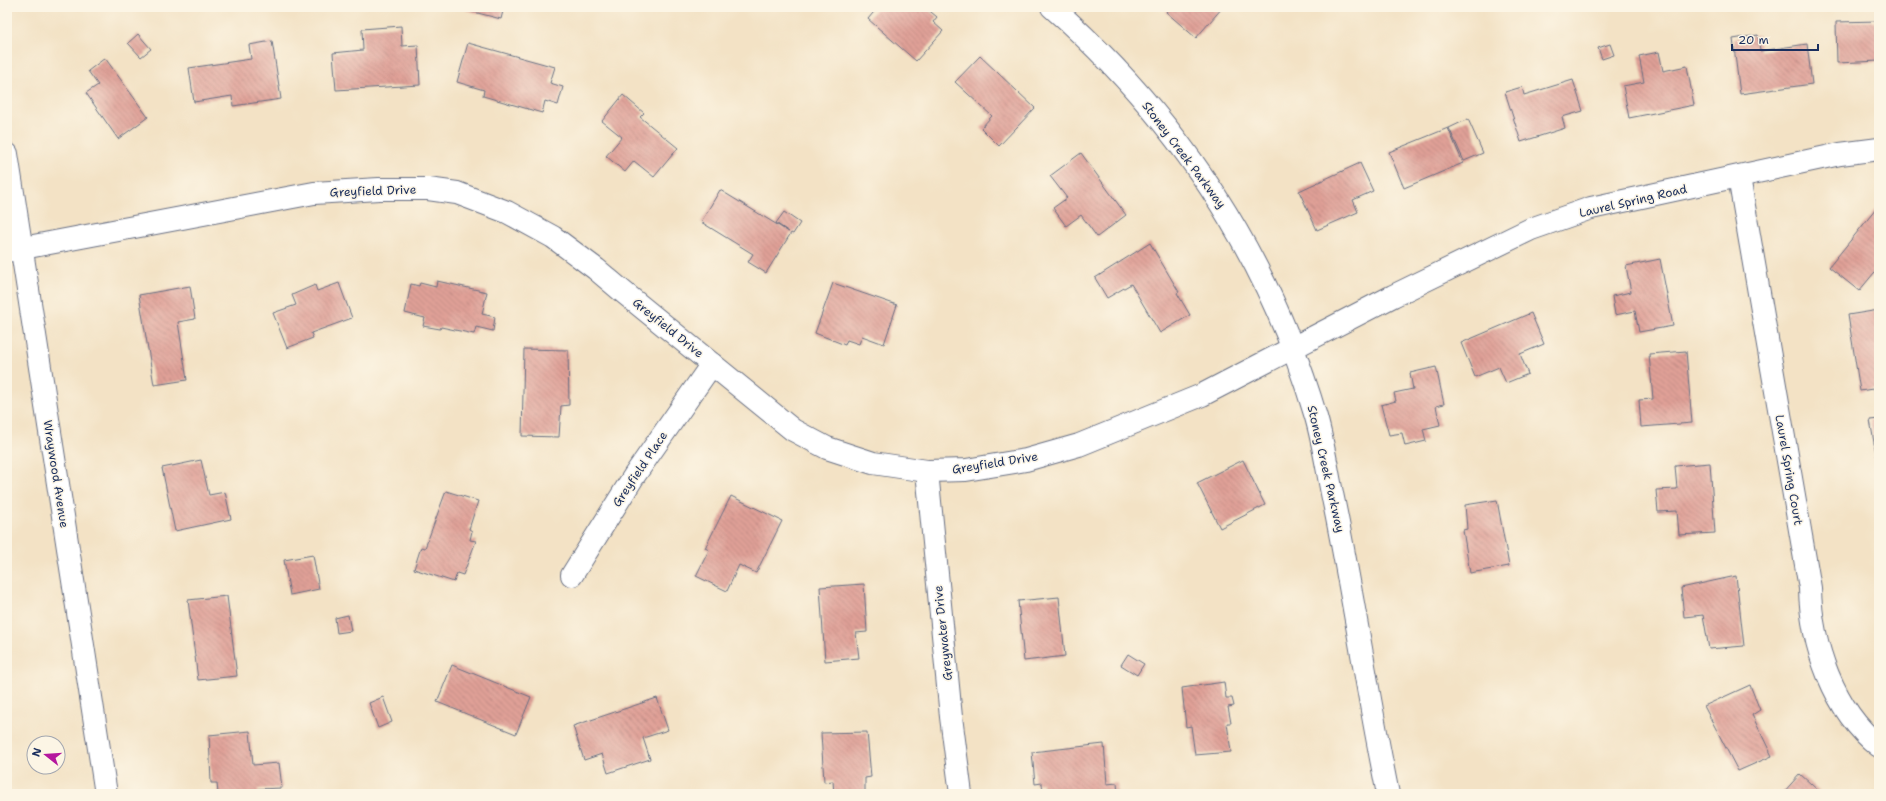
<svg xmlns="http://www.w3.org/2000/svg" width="1886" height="801" font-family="'Shantell Sans',sans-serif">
  <defs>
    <pattern id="building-back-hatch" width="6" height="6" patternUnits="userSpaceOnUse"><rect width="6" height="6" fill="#e0a097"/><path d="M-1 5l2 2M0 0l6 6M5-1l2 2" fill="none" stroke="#b5837e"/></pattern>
  </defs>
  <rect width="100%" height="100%" fill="#fcf5e5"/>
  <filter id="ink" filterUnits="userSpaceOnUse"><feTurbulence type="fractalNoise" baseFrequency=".025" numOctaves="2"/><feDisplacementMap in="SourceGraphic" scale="8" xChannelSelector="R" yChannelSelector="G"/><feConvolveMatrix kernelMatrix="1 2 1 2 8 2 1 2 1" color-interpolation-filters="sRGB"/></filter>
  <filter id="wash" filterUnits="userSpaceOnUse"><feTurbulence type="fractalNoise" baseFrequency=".012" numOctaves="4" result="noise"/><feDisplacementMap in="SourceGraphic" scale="16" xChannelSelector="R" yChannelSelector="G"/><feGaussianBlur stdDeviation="0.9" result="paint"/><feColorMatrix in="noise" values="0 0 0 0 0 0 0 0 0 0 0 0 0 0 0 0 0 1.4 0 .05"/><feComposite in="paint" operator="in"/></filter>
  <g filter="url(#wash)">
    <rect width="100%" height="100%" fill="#f3e2c5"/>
    <g id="blocks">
      <g fill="url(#building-back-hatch)">
        <polygon points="467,7 504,7 501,19 466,10"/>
        <polygon points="878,7 925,7 937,17 933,22 943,31 916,61 868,19"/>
        <polygon points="1170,7 1223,7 1196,38 1166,12"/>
        <polygon points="1879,21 1879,61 1837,63 1836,22"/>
        <polygon points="401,26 402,46 418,45 420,85 336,90 333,53 363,50 362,29"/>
        <polygon points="138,34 151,49 141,57 128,43"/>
        <polygon points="1758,35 1760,51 1807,44 1812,84 1740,94 1733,39"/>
        <polygon points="272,41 281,99 233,106 232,96 194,102 189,68 251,59 249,45"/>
        <polygon points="468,43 555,67 550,83 563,87 558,105 545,101 542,113 483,96 484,90 457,82"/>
        <polygon points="1610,44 1614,55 1602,59 1598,48"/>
        <polygon points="1659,52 1663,71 1687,66 1694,105 1629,118 1623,86 1644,82 1639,56"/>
        <polygon points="980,56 1035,108 999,146 981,128 992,116 955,82"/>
        <polygon points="105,58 148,117 118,139 86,93 98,85 88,71"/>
        <polygon points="1573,80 1583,111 1562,117 1565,128 1521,142 1505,92 1522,87 1524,95"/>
        <polygon points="623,95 644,113 640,117 678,148 654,177 634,161 625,172 606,156 622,137 602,121"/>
        <polygon points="1468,119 1483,153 1464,161 1449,128"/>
        <polygon points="1448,128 1463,163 1404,188 1389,152"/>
        <polygon points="1081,153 1126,215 1097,237 1081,215 1066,226 1053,208 1067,198 1050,176"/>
        <polygon points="1360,163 1373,191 1353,200 1358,212 1317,230 1299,191"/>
        <polygon points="720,190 789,232 776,223 784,212 800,223 793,234 791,233 766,273 748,262 753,254 701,222"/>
        <polygon points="1876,209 1879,212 1879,267 1859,291 1829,267"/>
        <polygon points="1150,243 1179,292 1177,293 1190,315 1160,333 1131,284 1107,298 1095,278"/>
        <polygon points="1660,259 1673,326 1639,332 1635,311 1615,315 1612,296 1631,292 1626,266"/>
        <polygon points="437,281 487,292 482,314 495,317 493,331 476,327 474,334 441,327 440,329 423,326 425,318 405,313 411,284 419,286 420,283 436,287"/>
        <polygon points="339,283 352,318 311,333 313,338 287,348 273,313 296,305 292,295 315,285 317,291"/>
        <polygon points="833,283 897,305 884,344 862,336 859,344 847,340 845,345 815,333"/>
        <polygon points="190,286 195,319 178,322 187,380 154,385 139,295"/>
        <polygon points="1879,310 1879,388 1860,391 1848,315"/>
        <polygon points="1531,313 1544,344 1520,354 1528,374 1506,383 1499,367 1475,377 1461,343"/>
        <polygon points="524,349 568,350 569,405 561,406 559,437 522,436"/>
        <polygon points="1686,351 1692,423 1641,427 1639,400 1653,399 1649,354"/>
        <polygon points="1436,367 1444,404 1436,406 1440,425 1423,429 1426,441 1405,446 1402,433 1389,435 1381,405 1396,401 1394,393 1413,389 1410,373"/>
        <polygon points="1879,419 1879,464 1878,465 1870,420"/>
        <polygon points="201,460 209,495 225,492 231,519 175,531 162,468"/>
        <polygon points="1243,460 1265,505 1220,528 1197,483"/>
        <polygon points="1710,463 1715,533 1679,535 1677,511 1658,512 1656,490 1677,489 1675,466"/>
        <polygon points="446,491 478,501 469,529 472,531 470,540 476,541 463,575 457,573 454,582 414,569 421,547 425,548"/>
        <polygon points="731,496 782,521 756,573 739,565 727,591 696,576 709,550 705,548"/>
        <polygon points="1497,500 1509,566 1470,573 1463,530 1467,529 1465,505"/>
        <polygon points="313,555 319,589 290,595 284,560"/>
        <polygon points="1736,576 1744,646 1709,649 1703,615 1684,617 1681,588"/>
        <polygon points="864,584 867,632 856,633 859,658 825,661 820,587"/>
        <polygon points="227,596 237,676 198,680 188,600"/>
        <polygon points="1059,597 1065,656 1024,661 1018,601"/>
        <polygon points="348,615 351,631 337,633 335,618"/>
        <polygon points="1128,654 1144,664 1137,675 1121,665"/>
        <polygon points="452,665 531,697 516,734 437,702"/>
        <polygon points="1224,682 1226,698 1232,698 1234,706 1228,707 1231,723 1227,723 1231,752 1195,755 1191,726 1186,727 1182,688"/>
        <polygon points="1750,685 1760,710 1752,715 1772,756 1738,771 1704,706"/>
        <polygon points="383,697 392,722 378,728 369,703"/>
        <polygon points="657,698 668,730 643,738 650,759 608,773 602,754 584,760 573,726"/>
        <polygon points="250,731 253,765 279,763 282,788 258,789 259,794 218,794 217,783 211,783 209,735"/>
        <polygon points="867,732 871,777 865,778 865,794 834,794 833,781 824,782 821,733"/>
        <polygon points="1104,744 1107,784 1117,783 1118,794 1043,794 1042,783 1035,784 1032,752"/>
        <polygon points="1800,774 1822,794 1782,794"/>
      </g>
    </g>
  </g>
  <g filter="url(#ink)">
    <use href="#blocks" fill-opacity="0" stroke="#676e82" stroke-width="1"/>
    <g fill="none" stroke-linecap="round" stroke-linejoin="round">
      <defs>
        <g id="minor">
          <path d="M1052,7C1179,119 1268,254 1316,417C1324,445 1328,475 1334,503C1354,600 1368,697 1388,794"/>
          <polyline points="7,154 106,794"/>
          <path d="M1739,177L1810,588C1811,644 1834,711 1879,746"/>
          <polyline points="7,251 314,193 379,189 428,189 457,193 507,212 553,237 596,269 622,291 793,430 827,448 873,463 927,471 966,470 1026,460 1079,445 1202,395 1393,296 1531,229 1591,208 1840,154 1879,149"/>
          <polyline points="927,471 951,717 961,794"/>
          <polyline points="572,575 634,476 712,364"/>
        </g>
      </defs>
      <use href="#minor" stroke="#676e82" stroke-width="24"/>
      <use href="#minor" stroke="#fff" stroke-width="22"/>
    </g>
  </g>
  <g text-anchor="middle" stroke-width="3" stroke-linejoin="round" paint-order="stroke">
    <g font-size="12" fill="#1b2f5e" stroke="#fcf5e5">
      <text transform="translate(1184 155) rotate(53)" y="4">Stoney Creek Parkway</text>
      <text transform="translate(373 191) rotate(-2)" y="4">Greyfield Drive</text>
      <text transform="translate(1633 201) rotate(-13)" y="4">Laurel Spring Road</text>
      <text transform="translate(668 328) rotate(39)" y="4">Greyfield Drive</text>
      <text transform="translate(995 463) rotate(-9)" y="4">Greyfield Drive</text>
      <text transform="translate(640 469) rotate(-56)" y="4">Greyfield Place</text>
      <text transform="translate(1326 469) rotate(77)" y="4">Stoney Creek Parkway</text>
      <text transform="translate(1789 470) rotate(80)" y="4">Laurel Spring Court</text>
      <text transform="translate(56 474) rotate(81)" y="4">Wraywood Avenue</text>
      <text transform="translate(943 633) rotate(-96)" y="4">Greywater Drive</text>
    </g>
  </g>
  <rect width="1886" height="801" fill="none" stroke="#fcf5e5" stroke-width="24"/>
  <g transform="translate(46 755) rotate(287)"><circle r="19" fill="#fcf5e5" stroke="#a2a6af"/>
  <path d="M0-3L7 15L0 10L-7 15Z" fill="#b5179e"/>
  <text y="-6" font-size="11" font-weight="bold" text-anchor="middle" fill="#1b2f5e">N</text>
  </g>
  <path d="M1732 44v6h86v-6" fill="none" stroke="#1b2f5e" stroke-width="2"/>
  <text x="1738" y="44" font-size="12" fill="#1b2f5e" stroke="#fcf5e5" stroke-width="3" paint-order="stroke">20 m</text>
</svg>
